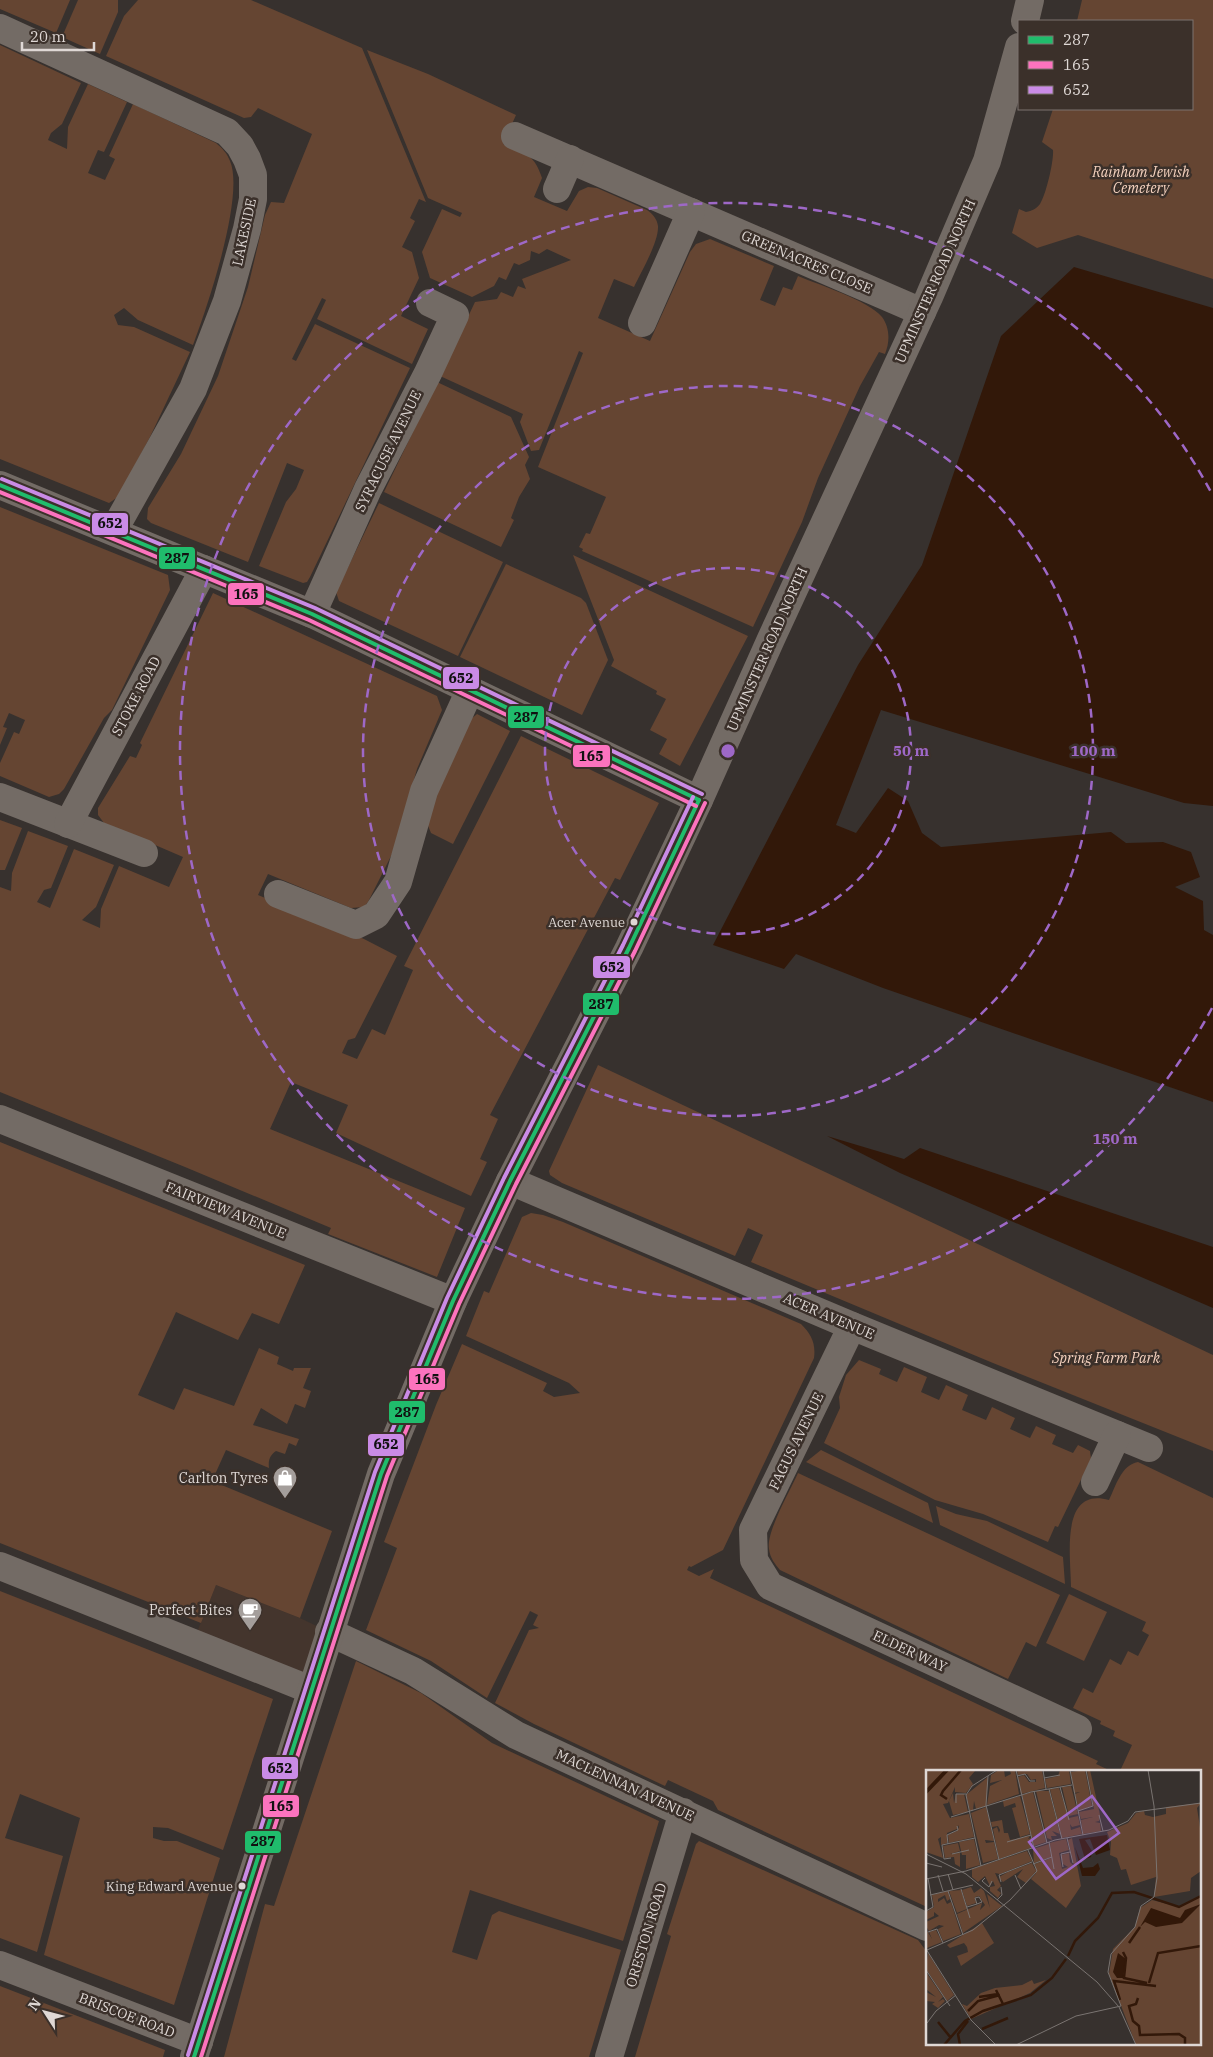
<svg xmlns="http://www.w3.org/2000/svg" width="1213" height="2057" font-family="'IBM Plex Serif',serif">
  <rect width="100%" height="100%" fill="#37312e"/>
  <polygon fill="#44352d" points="216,1585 300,1618 329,1632 311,1690 193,1642"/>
  <g fill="#654532">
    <polygon points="0,0 70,0 56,33 0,9"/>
    <polygon points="78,0 118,0 118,12 100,54 62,37"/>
    <polygon points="138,0 251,0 362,48 426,202 419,199 410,218 415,221 402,247 412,252 419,278 401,316 428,329 412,364 317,319 326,300 322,298 292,359 296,361 315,324 410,368 310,577 307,582 303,583 259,566 286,502 296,489 304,470 287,463 248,562 151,523 147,519 148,508 181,454 218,376 248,287 265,215 271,202 284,203 312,134 258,108 251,117 244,118 106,56 124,16"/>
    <path d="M1082,0H1213V279L1078,235L1037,248L1012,233L1019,209L1026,212C1032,211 1036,209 1040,204C1046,195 1054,161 1053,150L1042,142L1053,109H1192V21H1077Z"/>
    <path d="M0,45L81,83L62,124L51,133L48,140L67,149L68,127L88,84L127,102L104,152L98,150L88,173L105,180L115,159L109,156L133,104L216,143C222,148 227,153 230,161C245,196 207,308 193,345L138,320L124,308L114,315L118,325L134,327L190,352L150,437L118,497L109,503L0,459Z"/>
    <path d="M367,50L428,74L516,115L503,144C525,154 534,153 542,178L534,197L567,211L579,191L588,187L597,188L647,210C653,214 657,219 658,226C659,242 641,272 634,287L614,279L598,318L650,341L690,252L696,244L710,239L774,266L760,300L775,306L783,287L792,290L798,276C819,285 868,300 882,317C890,328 890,342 885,354L879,352L860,386L818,478L802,522L753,627L582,551L583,549L579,547L586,533L590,534L606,497L538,467L583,353L579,351L539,450L531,451L520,422L523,414L440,376L475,302L497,299L501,292L513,297L518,286L526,289L522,279L571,260L547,249L539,254L531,251L530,260L519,265L514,263L506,280L499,277L494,286L472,297L430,278L422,252L442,209L460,217L462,213L428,198Z"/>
    <polygon points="437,382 511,417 529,457 525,465 530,479 519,497 511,518 514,520 501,547 384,492"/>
    <polygon points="379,503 503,562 458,656 339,601 336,592"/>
    <polygon points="0,507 168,575 170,590 112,710 104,718 64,789 59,794 49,797 0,776 0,763 14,732 19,734 25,720 9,713 3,727 7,728 0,745"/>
    <polygon points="573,555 748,636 680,766 659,754 667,739 650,730 666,699 656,694 657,691 611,666 614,660"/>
    <polygon points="506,564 581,598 586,603 608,660 582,715 460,657"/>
    <polygon points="213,593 437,696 442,710 417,769 393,852 368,902 364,907 351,908 268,874 258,895 364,939 397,956 355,1038 348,1040 342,1053 357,1059 372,1029 385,1035 413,970 404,966 521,736 659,803 620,880 615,878 490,1115 498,1119 480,1159 487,1162 471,1196 336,1133 348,1105 291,1082 270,1129 465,1208 437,1277 328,1234 331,1228 185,1167 0,1092 0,887 11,891 12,873 28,831 68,846 51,888 44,890 37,902 50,908 74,849 114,865 96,907 82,920 100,928 101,909 119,866 169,887 183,857 104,823 98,815 98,808 130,756 136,758 142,745 140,743"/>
    <polygon points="477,714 510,731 453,844 431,833 427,823 443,768 464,725"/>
    <polygon points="0,820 22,828 5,870 0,870"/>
    <polygon points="598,1065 1213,1355 1213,1451 993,1363 751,1262 763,1235 748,1228 735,1256 562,1183 550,1175 549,1171"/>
    <path d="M0,1142L305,1265L279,1324L252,1313L238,1340L176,1312L138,1395L174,1410L184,1388L234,1406L259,1348L279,1357L277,1364L293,1371L294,1368H311L303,1388L311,1391L305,1408L295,1404L287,1424L261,1408L253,1425L299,1439L296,1446L289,1443L285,1454L276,1451C270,1455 268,1460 269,1468L226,1450L212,1481L332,1531L300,1618L216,1585L201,1623L0,1543Z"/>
    <path d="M531,1213L543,1215L563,1222L801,1324C811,1334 816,1343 814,1358L723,1550L691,1567L689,1566L687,1570L699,1576L714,1569L710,1578L1098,1761L1096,1764L1111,1771H927V1907L718,1810L713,1801L668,1780L665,1786L534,1724L495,1703L529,1630L539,1628L533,1625L538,1615L530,1611L487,1698L431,1661L366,1630L397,1548L384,1542L436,1405L462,1344L547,1383L543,1391L554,1397L580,1393L569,1383L466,1336L484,1291L489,1293L522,1217Z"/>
    <polygon points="859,1360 881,1369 879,1374 897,1382 904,1367 927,1377 921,1392 939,1400 946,1385 968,1395 962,1410 986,1420 992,1407 1015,1418 1010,1429 1030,1438 1036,1426 1056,1435 1052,1444 1073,1453 1078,1445 1090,1451 1091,1459 1058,1527 1055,1526 1048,1542 983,1514 935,1500 824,1443 840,1408 839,1397 846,1375"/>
    <polygon points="821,1450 928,1503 933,1523 806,1462"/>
    <path d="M1138,1462L1213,1498V2057H635L671,1936L667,1934L696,1844L699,1841L918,1940L927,1952V2043H1199V1771H1120L1132,1745L1113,1736L1115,1731L1100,1724L1101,1721L1073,1708L1083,1688L1093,1693L1110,1659L1121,1665L1128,1651L1138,1656L1149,1635L1142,1631L1146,1622L1071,1587C1071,1558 1059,1486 1109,1500C1116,1486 1121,1465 1138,1462Z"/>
    <path d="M798,1473L1060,1595L1036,1647L1026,1642L1008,1679L780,1570C775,1564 770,1558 769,1549C766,1532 790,1491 798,1473Z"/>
    <polygon points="936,1506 956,1514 987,1521 1063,1557 1065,1584 940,1525"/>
    <polygon points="0,1591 273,1699 223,1850 168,1828 153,1827 153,1838 164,1841 177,1841 220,1858 174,2005 44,1955 80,1818 20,1794 5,1838 63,1856 37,1952 0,1938"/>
    <polygon points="1069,1594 1107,1612 1084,1661 1046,1643"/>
    <polygon points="356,1661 421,1693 492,1743 659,1821 623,1941 470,1890 452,1952 477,1960 492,1915 499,1911 621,1950 589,2057 224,2057 265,1904 274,1906"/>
    <polygon points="0,1986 165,2050 163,2057 0,2057"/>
  </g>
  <g fill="#321809">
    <polygon points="1074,267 1213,308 1213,806 1184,803 881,710 836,825 856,833 888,788 908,801 922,833 941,847 1111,832 1126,843 1163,842 1191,852 1200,877 1175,887 1203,901 1204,930 1213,935 1213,1102 883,988 796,954 784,969 713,945 858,665 922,565 1001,336"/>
    <polygon points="827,1136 904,1159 920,1148 1213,1247 1213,1308 900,1173"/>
  </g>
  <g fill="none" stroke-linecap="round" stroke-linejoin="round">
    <g stroke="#736b65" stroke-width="28">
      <polyline points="1025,21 1030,0"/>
      <polyline points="0,28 227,132 240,146 247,159 253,175 253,199 247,229 227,301 193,389 114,530"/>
      <polyline points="515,136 922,312"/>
      <polyline points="557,189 570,159"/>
      <polyline points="642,323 691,212"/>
      <polyline points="0,485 312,614 699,800"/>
      <polyline points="312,614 368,489 428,373 455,315 430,303"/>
      <polyline points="0,797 144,853"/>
      <polyline points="68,824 204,569"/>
      <polyline points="278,894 356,925 376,915 398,882 424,791 470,690"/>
      <polyline points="0,1119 453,1301"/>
      <polyline points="510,1181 852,1326 1149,1448"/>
      <polyline points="852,1326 753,1530 754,1560 770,1586 1078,1729"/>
      <polyline points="1095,1482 1117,1435"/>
      <polyline points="0,1566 311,1690"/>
      <polyline points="329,1632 413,1671 516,1735 927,1927"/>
      <polyline points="0,1965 199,2042"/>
      <polyline points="194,2057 381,1474 453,1301 510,1181 629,948 699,800 771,639 929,297 987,161 1019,47"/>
      <polyline points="609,2057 683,1812"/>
    </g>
    <defs>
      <g id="bus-1">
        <polyline points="0,485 312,614 699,800"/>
        <polyline points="194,2057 381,1474 453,1301 510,1181 629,948 699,800"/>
      </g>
      <g id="bus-2">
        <polyline points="0,492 309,620 696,806"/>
        <polyline points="201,2057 387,1476 459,1304 516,1184 635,951 705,803"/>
      </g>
      <g id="bus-3">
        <polyline points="2,479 315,608 702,794"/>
        <polyline points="188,2055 375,1472 447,1298 504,1178 623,945 693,797"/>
      </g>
    </defs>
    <use href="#bus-1" stroke="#3b302a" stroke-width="8"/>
    <use href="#bus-2" stroke="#3b302a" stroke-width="8"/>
    <use href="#bus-3" stroke="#3b302a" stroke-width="8"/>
    <use href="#bus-1" stroke="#20bc6c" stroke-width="4"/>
    <use href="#bus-2" stroke="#fc73be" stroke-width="4"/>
    <use href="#bus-3" stroke="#ca8be6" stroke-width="4"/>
  </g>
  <g fill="none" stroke="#9e68c7" stroke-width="2.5" stroke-dasharray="9 6">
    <circle cx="728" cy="751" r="183"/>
    <circle cx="728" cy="751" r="365"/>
    <path d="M1212 1008A548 548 0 1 1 1212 494"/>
  </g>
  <defs>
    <symbol id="shop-pin" viewBox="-11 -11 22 30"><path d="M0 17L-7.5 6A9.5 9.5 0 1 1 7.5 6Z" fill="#a49e9b" stroke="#3b302a"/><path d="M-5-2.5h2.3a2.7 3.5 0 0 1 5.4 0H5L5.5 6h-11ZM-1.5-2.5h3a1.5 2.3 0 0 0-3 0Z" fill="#fff"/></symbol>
    <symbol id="cafe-pin" viewBox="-11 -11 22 30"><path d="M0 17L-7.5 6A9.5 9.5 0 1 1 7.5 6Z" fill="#a49e9b" stroke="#3b302a"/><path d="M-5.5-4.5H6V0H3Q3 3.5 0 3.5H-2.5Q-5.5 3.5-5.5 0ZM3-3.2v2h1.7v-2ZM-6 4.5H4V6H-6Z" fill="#fff"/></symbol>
  </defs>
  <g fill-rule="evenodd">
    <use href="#shop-pin" x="271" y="1464" width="28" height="38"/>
    <use href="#cafe-pin" x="236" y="1596" width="28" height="38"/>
  </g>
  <g fill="#dfd8d5" stroke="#3b302a" stroke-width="2">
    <circle cx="634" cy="922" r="4.5"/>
    <circle cx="242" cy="1886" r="4.5"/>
  </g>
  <g text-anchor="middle" stroke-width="5" stroke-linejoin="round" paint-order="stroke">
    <g font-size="13" fill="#dfd8d5" stroke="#3b302a" text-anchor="end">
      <text x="625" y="927">Acer Avenue</text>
      <text x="233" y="1891">King Edward Avenue</text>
    </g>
    <g font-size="14" font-style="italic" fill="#f5d2bf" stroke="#3b302a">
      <text x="1141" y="177">Rainham Jewish<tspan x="1141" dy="16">Cemetery</tspan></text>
      <text x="1106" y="1363">Spring Farm Park</text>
    </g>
    <g font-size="14" fill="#dfd8d5" stroke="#3b302a">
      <text transform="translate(244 232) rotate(-78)" y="5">LAKESIDE</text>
      <text transform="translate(807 262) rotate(23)" y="5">GREENACRES CLOSE</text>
      <text transform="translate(935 281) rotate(-66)" y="5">UPMINSTER ROAD NORTH</text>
      <text transform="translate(388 451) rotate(-64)" y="5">SYRACUSE AVENUE</text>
      <text transform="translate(767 649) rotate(-66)" y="5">UPMINSTER ROAD NORTH</text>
      <text transform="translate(136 696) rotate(-62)" y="5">STOKE ROAD</text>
      <text transform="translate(226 1210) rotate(22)" y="5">FAIRVIEW AVENUE</text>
      <text transform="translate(829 1316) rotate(23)" y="5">ACER AVENUE</text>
      <text transform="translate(796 1441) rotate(-64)" y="5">FAGUS AVENUE</text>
      <text transform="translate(910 1651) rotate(25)" y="5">ELDER WAY</text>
      <text transform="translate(625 1785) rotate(25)" y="5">MACLENNAN AVENUE</text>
      <text transform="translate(646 1935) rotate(-73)" y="5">ORESTON ROAD</text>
      <text transform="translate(127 2015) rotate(21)" y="5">BRISCOE ROAD</text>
    </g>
    <g font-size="14" fill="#dfd8d5" stroke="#3b302a" text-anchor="end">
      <text x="268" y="1483">Carlton Tyres</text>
      <text x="232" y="1615">Perfect Bites</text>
    </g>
  </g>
  <g transform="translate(926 1770)">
    <rect width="275" height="275" fill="#37312e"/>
    <path d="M0,0L49,1L43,8L47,14L40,23L29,22V17L22,33L17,34L24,48L43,44L48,67L23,73L22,65L31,61L33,57L32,55L31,59L21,63V73L15,75V67L12,69L17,88L0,82ZM73,0H78L79,7L85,4L84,0H89L93,24L61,35L64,16L76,10L64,13L65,5ZM91,0H116L119,18L95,24L92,7L98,5L103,12H110V9L105,10L101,4L92,5ZM134,0H143L145,14L121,18L119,9L132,6ZM159,0L166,36L153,41L149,24L154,22L148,23L145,2ZM161,0H164L174,45L173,51L169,52L174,53L175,61L157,64L155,50L167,47L155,49L153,42L168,39ZM62,7L60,36L50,39L48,31L47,40L44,41L40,25ZM145,16L152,44L143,46L136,17ZM133,18L143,48L152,46L154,55L146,57L144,54L145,60L154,57L156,64L136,68L124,19ZM110,21H123L134,64L126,61L131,66H125L126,70L121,68ZM107,22L120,72L108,76L96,25ZM27,23L28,33L30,24H38L42,42L27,45L23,31ZM94,26L104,64L94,67L86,38L90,37L89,33L78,37L77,31ZM275,33L271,38L275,64V101L265,108L264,121L228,127L230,107L205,115L200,99L195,100L191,88L184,85L185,72L181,62L202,53L210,43L218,41L219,45L227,47L240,44V37ZM60,37L68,71L59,70L60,73L68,72L72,89L57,93L45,43ZM76,50L78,63H82L84,70L104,66L102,69L105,68L107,77L73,89L67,59L71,57L73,63L74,60L72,56L66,57L65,52ZM146,68L155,116L140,138L105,109L110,103L109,94L125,88L124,73L127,72L140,69L143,80L133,83L136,99L142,97L137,94L135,85L143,83L144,92L148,96L142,70ZM48,69L54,95L40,99V85H36L33,72ZM32,73L34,81L24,84L34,83V97L29,94L28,87L19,88L17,76ZM123,74L125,87L108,93L107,79ZM101,81L106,91L74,104L69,103L75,116L71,120L75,123L72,128L64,121V117L69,116L67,111L64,116L59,106L52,112L46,107V99ZM106,93L110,101L100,113L91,107L97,99L77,112L74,109L73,107L82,102ZM45,117L48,123L55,118L58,121L64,138L61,124L76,136L37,163L31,144L56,133L54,140L59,135L53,126L49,127L50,133L41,136L36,120ZM35,120L41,139L31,143L23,121ZM22,121L24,129L21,131L19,125L12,129V132L18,128L21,134L25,132L35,164L17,171L12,159L18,156L13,155L3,161L0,156V152L13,146L8,142V146L0,150V142L8,137L6,125ZM275,126V275H210L183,204L187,179L209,157L214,138L226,130L253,137ZM56,153L68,173L35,196L31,186L42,182L41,177L38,173L24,178L21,175ZM0,159L6,169L3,162L10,160L16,172L1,178ZM2,183L28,225L21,231L0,199ZM0,202L17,227L12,232L17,229L19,231L12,238L6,234L9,232L0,231V222L10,227L0,219ZM106,210L108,214L120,210L104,223L45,249L36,234L41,236L55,223L69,218L96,215Z" fill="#654532"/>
    <path d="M181,65L184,80L170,85L164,69L159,70L166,81L165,87L159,89L153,69ZM149,77L157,98L167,97L172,93L174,99L169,106H156ZM275,134L256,153L230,157L219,152L214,157L225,138L254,148L259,140ZM192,183L200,189L197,208H191L187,202Z" fill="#321809"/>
    <path fill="none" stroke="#321809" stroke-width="2.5" d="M0,21L20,0M0,23L22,0M21,29L15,25L17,21L35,0M203,173L214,157M197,182L200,188L198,208L221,213M142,186L149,171L172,148L186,123L208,122L253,137L275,126M223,213L232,183L275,176M70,220L77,234M53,227L72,224M212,228L210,234L203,236L207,251L213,256L214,265L253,264L259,268V275M194,230L188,211L230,216M42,241L52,231L74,225M12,252L25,268M56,259L82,248M18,275L39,251L57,241L105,225L126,208L140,189M34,275L32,264L42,251"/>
    <path fill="none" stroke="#7a7471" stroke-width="1" d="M90,0L108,78M117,0L120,19M144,0L157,65M62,6L60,35L73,90M91,6L99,4L104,11H109M118,8L134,5M134,17L143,50M123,19L136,69M108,21L121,73M30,33V24H40M152,41L167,36L160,0M173,45L177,61M25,47L105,22L146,15M141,68L147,93M81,72L105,65M123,72L128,99M22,74L21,65L32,60L31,56M0,84L40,104L171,212L193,237L210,275M26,84L43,80M25,88L18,89L16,75L49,68M0,93L16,97M107,94L126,87M55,96L40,25L46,16L71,0M137,97L135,84L144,82M22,104L27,120M12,105L17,121M89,105L95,119M59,108L56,111L63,117L66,111M0,109L40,101L129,70L183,60L202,51L209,42L275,33M75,112L73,105L106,92M35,119L44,148M22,121L37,165M4,125L47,115M71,130L76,125L75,117M41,137L51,134L56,132L53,127L49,128L51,134M0,141L7,137L2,108M2,162L11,159L17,173M0,179L45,250L70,275M1,180L47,160L84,130L111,101L102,80M0,200L24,236M1,253L10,241L30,225M90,275L150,246L195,236L182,202L185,184L209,157L215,136L228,127L231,108L228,36L222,0"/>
    <path fill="#9e68c7" fill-opacity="0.15" stroke="#9e68c7" stroke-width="2.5" d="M166,26L193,63L130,109L103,72Z"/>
    <rect width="275" height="275" fill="none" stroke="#dfd8d5" stroke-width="2.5"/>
  </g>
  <circle cx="728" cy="751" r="8" fill="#9e68c7" stroke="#3b302a" stroke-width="2.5"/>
  <g font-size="15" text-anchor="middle" font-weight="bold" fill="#9e68c7" stroke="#3b302a" stroke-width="5" stroke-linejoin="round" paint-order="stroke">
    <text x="911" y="756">50 m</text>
    <text x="1093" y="756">100 m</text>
    <text x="1115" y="1144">150 m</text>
  </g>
  <g stroke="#3b302a" stroke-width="2">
    <rect x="91" y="512" width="38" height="24" rx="5" fill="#ca8be6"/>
    <rect x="158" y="546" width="38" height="24" rx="5" fill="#20bc6c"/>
    <rect x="227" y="582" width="38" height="24" rx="5" fill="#fc73be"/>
    <rect x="442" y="666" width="38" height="24" rx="5" fill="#ca8be6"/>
    <rect x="507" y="705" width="38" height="24" rx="5" fill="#20bc6c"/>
    <rect x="572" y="744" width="39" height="24" rx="5" fill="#fc73be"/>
    <rect x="592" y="955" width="39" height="24" rx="5" fill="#ca8be6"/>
    <rect x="582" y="992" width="38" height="24" rx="5" fill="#20bc6c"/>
    <rect x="408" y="1367" width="38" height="24" rx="5" fill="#fc73be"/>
    <rect x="388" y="1400" width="38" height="24" rx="5" fill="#20bc6c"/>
    <rect x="367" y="1433" width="38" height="24" rx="5" fill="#ca8be6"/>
    <rect x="261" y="1756" width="38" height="24" rx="5" fill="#ca8be6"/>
    <rect x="262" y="1794" width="38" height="24" rx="5" fill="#fc73be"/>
    <rect x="244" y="1830" width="38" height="24" rx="5" fill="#20bc6c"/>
  </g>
  <g font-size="14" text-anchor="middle" font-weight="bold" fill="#111">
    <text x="110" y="528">652</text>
    <text x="177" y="563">287</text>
    <text x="246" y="599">165</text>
    <text x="461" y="683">652</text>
    <text x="526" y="722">287</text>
    <text x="591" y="761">165</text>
    <text x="612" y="972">652</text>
    <text x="601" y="1009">287</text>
    <text x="427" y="1384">165</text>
    <text x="407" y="1417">287</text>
    <text x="386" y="1449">652</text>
    <text x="280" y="1773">652</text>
    <text x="281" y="1811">165</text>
    <text x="263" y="1846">287</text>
  </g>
  <rect x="1018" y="20" width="175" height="90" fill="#3b302a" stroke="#7d736e"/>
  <rect x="1028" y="36" width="25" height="8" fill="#20bc6c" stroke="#7d736e"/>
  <text x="1063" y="45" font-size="15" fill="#dfd8d5">287</text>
  <rect x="1028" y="61" width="25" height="8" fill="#fc73be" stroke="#7d736e"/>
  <text x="1063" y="70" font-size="15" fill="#dfd8d5">165</text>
  <rect x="1028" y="86" width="25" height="8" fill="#ca8be6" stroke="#7d736e"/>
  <text x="1063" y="95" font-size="15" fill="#dfd8d5">652</text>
  <g transform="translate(45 2012) rotate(306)" stroke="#3b302a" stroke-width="4" paint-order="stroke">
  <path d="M0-4L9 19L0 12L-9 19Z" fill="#dfd8d5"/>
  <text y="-8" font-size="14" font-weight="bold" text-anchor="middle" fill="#dfd8d5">N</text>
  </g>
  <path d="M22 42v8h72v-8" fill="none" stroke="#dfd8d5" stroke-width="2.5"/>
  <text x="30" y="42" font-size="15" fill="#dfd8d5" stroke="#3b302a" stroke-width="4" paint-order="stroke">20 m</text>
</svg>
